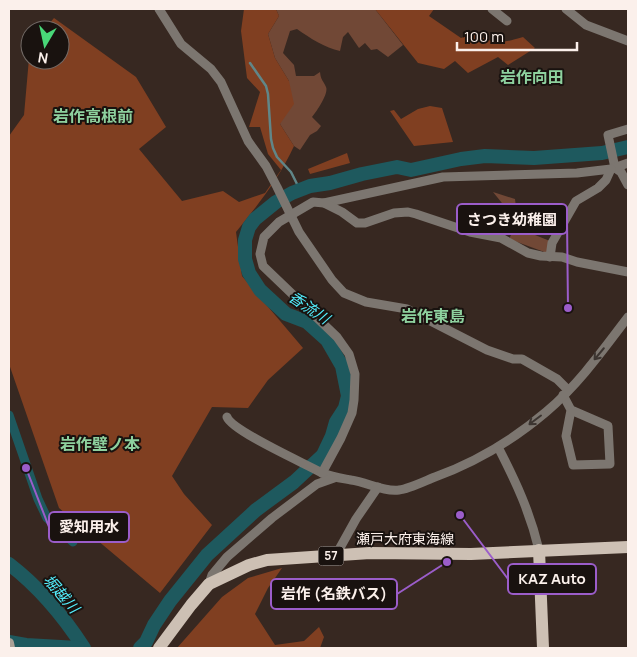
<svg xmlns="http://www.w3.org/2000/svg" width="637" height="657" font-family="Manrope,'Noto Sans JP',sans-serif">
  <rect width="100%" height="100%" fill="#372821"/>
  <g fill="#714836">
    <path d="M276,9H375L403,45L388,57L377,49L371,50L365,43L359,48L348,32L343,37L340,51C325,48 310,38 297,29L290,31L283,53L294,65L296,76H314L320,72C321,81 323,80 326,87C329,93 317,111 312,117L321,126L317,131L310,135L300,150L294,146L280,124L289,81L275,58L268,34L279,16Z"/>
    <polygon points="493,192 515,199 517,215 535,235 550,241 547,253 509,239 512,233 506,208"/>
  </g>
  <g fill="#803f21">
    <path d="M244,9H276L279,16L268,34L275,58L289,81L294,104L280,124L294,146C280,177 258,205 236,232L242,276L303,348L268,380L248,408L212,407L172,476L184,494L212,525L160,593L59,508L9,364V136L24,115L30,47V60H60V30H44L54,18L136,77L166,127L139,149L182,201L223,191L239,202L265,193L281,170L268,154L260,127H249L260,92L247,78L241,31Z"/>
    <path d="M375,9H434L429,16L461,38L473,33C494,44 500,44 523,37L535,48L508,65L498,57L468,73L455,61L444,69L418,63Z"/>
    <polygon points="430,106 442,108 453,142 414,146 390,111 394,110 401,119 418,109"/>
    <polygon points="347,153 350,163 310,174 308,169"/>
    <polygon points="282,568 268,588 255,614 275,645 304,641 319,627 324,637 320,648 177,648 222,597 248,578"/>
  </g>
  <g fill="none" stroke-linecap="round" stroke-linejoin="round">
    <polyline stroke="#608688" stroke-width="2.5" points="250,63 266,86 268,94 271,139 273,148 277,157 291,172 300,190"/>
    <polyline stroke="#1e595e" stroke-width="9" points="9,415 38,499 47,518 73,542"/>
    <g stroke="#1e595e" stroke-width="14">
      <path d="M9,564C39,587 64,617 84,648"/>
      <polyline points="9,642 26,645 78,648"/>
      <polyline points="140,648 146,642 154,625 170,601 207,555 256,510 294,482 323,455 332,436 336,422 345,408 348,396 342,366 327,340 307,322 286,314 260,290 249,273 245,259 245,240 249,227 255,219 276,202 292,193 310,186 330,183 362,174 397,167 411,170 461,159 485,156 534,158 602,153 628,147"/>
    </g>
    <g stroke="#7c7670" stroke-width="9">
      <polyline points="159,9 181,44 211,69 221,82 248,141 266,166 277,187 299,232 332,280 344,293 366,302 407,309 487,350 513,359 522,359 557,379 568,390"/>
      <polyline points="492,9 507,21"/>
      <polyline points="566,9 586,25 628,41"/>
      <polyline points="628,129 608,135 615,168 621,172 628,185"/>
      <polyline points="324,203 443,177 577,173 611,169 628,163"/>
      <polyline points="550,257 552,243 576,201 598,188 606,180 611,169"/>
      <polyline points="563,395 571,410 608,426 610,464 573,465 566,436 571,410"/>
      <path d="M227,417C232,431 304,463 322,473C332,477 340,478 351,480C367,482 383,492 399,490C409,489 425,481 435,477C476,462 513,440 546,412C578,385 603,350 628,317"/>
      <path d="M498,447C516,482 530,512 539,550"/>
      <polyline points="322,473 341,438 352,413 354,400 355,374 349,354 337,337 263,266 260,254 264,237 279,222 313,202 324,203 342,212 357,223 365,223 394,213 408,212 416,214 470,232 501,238 528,253 541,256 562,257 577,262 628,272"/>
      <polyline points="336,555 356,519 378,487"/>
      <polyline points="209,584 212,575 227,557 272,518 317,484 334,478"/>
    </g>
    <polyline stroke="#aaa096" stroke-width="10" points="9,643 10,648"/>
    <g stroke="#cdc0b4" stroke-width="12">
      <polyline points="539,550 543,648"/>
      <polyline points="159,648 191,605 209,584 249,565 267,560 370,553 471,554 628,547"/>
    </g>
  </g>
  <defs><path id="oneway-shaft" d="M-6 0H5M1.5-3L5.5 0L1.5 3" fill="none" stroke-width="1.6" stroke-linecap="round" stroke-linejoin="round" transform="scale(1.25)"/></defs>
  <g stroke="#3c3531">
    <use href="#oneway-shaft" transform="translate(599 354) rotate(130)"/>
    <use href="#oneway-shaft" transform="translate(535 420) rotate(143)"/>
  </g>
  <g text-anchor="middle" stroke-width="4" stroke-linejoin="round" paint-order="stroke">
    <rect fill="#19120f" stroke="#b7ada9" stroke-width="1" x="318.5" y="546.5" width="25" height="19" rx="4"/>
    <g font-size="12" font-weight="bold" fill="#fbf0eb">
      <text x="331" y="560">57</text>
    </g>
    <g font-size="14" fill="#fbf0eb" stroke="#19120f">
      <text x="405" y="544">瀬戸大府東海線</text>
    </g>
    <g font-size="15" font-style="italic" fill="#54f0ff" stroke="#19120f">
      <text transform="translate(309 308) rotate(34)" y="5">香流川</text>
      <text transform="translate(61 594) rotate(49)" y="5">堀越川</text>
    </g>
    <g font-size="16" font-weight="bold" fill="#8ed19e" stroke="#19120f">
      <text x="532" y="83">岩作向田</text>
      <text x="93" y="122">岩作高根前</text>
      <text x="433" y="322">岩作東島</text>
      <text x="100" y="450">岩作壁ノ本</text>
    </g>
  </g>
  <path fill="none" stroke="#9b5dca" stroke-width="2" d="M568 308L567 219M26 468L49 527M460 515L508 579M447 562L397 594"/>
  <g fill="#9b5dca" stroke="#19120f" stroke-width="2">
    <circle cx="568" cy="308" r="5"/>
    <circle cx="26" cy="468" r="5"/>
    <circle cx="460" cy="515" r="5"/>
    <circle cx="447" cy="562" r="5"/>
  </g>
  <g fill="#19120f" stroke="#9b5dca" stroke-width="2">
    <rect x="457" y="204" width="110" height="30" rx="5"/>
    <rect x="49" y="512" width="80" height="30" rx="5"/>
    <rect x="508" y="564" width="88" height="30" rx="5"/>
    <rect x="271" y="579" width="126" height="30" rx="5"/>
  </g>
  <g font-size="15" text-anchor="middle" font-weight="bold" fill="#fbf0eb">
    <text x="512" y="225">さつき幼稚園</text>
    <text x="89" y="532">愛知用水</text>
    <text x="552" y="584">KAZ Auto</text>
    <text x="334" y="599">岩作 (名鉄バス)</text>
  </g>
  <rect width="637" height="657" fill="none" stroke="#fbf0eb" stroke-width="20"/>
  <g transform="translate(45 45) rotate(189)"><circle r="24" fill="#19120f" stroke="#736b67"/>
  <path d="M0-4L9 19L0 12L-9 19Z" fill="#49d778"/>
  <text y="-8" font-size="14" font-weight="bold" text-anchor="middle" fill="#fbf0eb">N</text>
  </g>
  <path d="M457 42v8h120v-8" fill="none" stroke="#fbf0eb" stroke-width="2.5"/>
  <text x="464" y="42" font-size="15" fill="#fbf0eb" stroke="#19120f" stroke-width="4" paint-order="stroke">100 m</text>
</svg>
